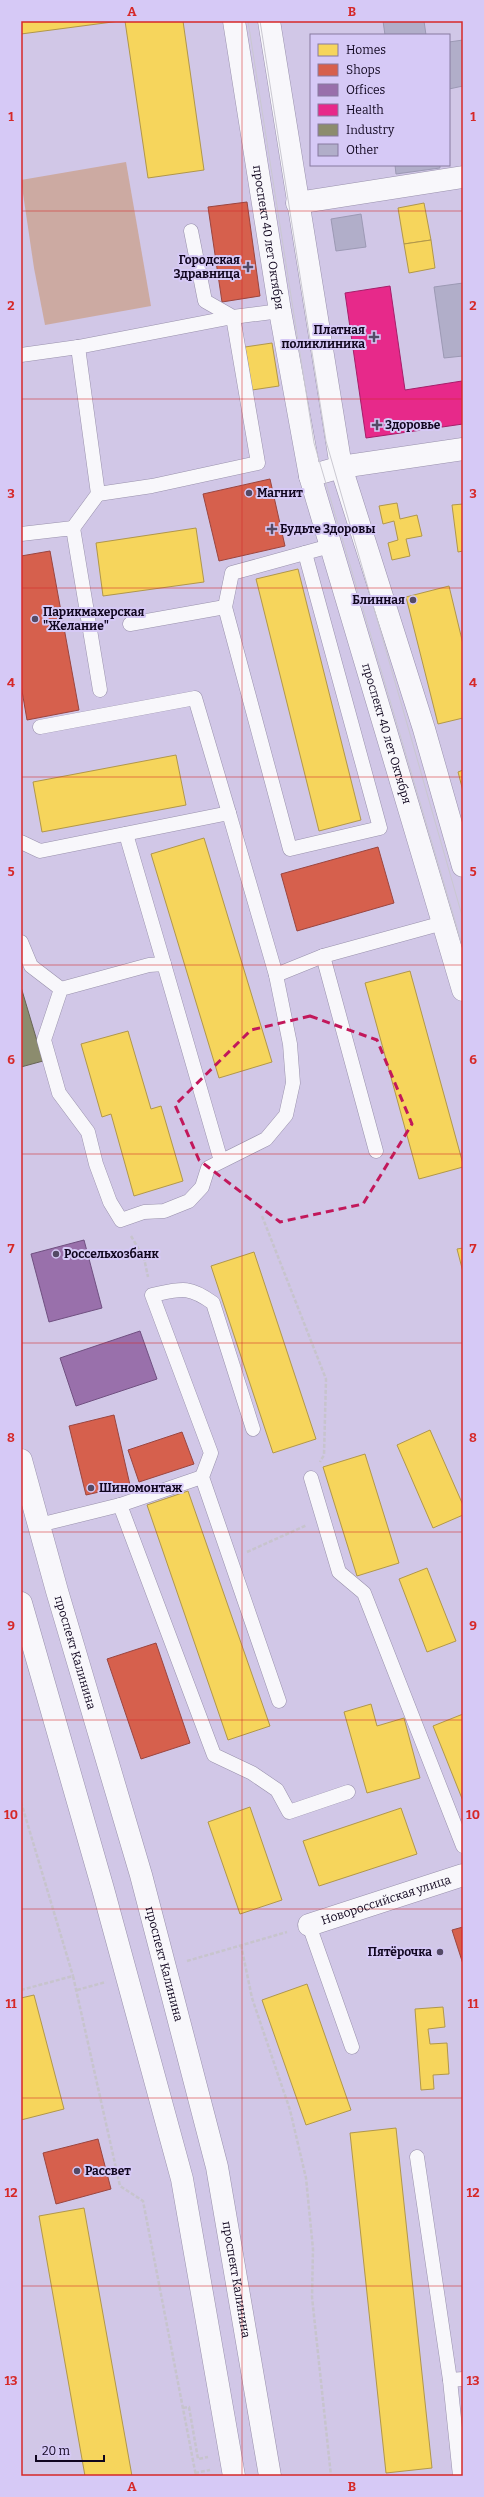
<svg xmlns="http://www.w3.org/2000/svg" width="484" height="2497" font-family="Bitter,serif">
  <rect width="100%" height="100%" fill="#d1c7e7"/>
  <polygon fill="#ccaaa2" points="126,162 151,306 45,325 34,268 21,180"/>
  <g fill="#f6d55c" stroke="#b1974a">
    <polygon points="21,21 120,21 21,34"/>
    <polygon points="125,21 183,21 204,170 148,178"/>
    <polygon points="424,203 431,240 404,244 398,208"/>
    <polygon points="431,240 435,268 409,273 404,244"/>
    <polygon points="272,343 279,386 252,390 245,347"/>
    <polygon points="397,503 400,519 417,515 422,536 406,539 410,556 392,560 388,543 398,540 394,521 383,524 379,506"/>
    <polygon points="463,504 463,551 458,552 452,505"/>
    <polygon points="196,528 204,582 103,596 96,543"/>
    <polygon points="298,569 361,820 319,831 256,579"/>
    <polygon points="449,586 463,644 463,718 438,724 406,597"/>
    <polygon points="176,755 186,805 42,832 33,782"/>
    <polygon points="463,770 463,791 458,772"/>
    <polygon points="204,838 272,1062 219,1078 151,854"/>
    <polygon points="410,971 463,1164 463,1167 419,1179 365,983"/>
    <polygon points="128,1031 151,1109 161,1106 183,1181 134,1196 111,1114 102,1117 81,1044"/>
    <polygon points="463,1248 463,1272 457,1249"/>
    <polygon points="254,1252 316,1439 273,1453 211,1266"/>
    <polygon points="430,1430 463,1505 463,1515 433,1528 397,1445"/>
    <polygon points="365,1454 399,1563 357,1576 323,1467"/>
    <polygon points="188,1491 270,1726 228,1740 147,1505"/>
    <polygon points="427,1568 456,1641 427,1652 399,1579"/>
    <polygon points="371,1704 377,1726 404,1718 420,1778 367,1793 344,1712"/>
    <polygon points="463,1714 463,1801 433,1726"/>
    <polygon points="250,1807 282,1900 240,1914 208,1822"/>
    <polygon points="401,1808 417,1854 319,1886 303,1841"/>
    <polygon points="307,1984 351,2110 306,2125 262,2000"/>
    <polygon points="34,1995 64,2109 21,2120 21,1998"/>
    <polygon points="443,2007 445,2027 428,2029 430,2044 447,2043 449,2074 433,2075 434,2089 421,2090 415,2009"/>
    <polygon points="396,2128 432,2468 386,2473 350,2133"/>
    <polygon points="84,2208 132,2476 85,2476 39,2216"/>
  </g>
  <g fill="#d6604d" stroke="#9b453f">
    <polygon points="247,202 260,296 222,302 208,207"/>
    <polygon points="270,479 285,546 219,561 203,494"/>
    <polygon points="50,551 79,710 27,720 21,685 21,556"/>
    <polygon points="378,847 394,903 297,931 281,874"/>
    <polygon points="114,1415 130,1485 86,1495 69,1426"/>
    <polygon points="182,1432 194,1464 139,1482 128,1450"/>
    <polygon points="156,1643 190,1743 141,1759 107,1659"/>
    <polygon points="463,1927 463,1964 452,1930"/>
    <polygon points="98,2139 111,2189 56,2204 43,2153"/>
  </g>
  <g fill="#9970ab" stroke="#705081">
    <polygon points="84,1240 102,1308 49,1322 31,1254"/>
    <polygon points="140,1331 157,1379 76,1406 60,1358"/>
  </g>
  <polygon fill="#e7298a" stroke="#a61e6a" points="390,286 405,390 462,381 463,424 366,438 345,293"/>
  <polygon fill="#8c8c6e" stroke="#676456" points="21,987 43,1061 21,1067"/>
  <g fill="#b1aec9" stroke="#9c99b4">
    <polygon points="383,21 424,21 426,35 385,35"/>
    <polygon points="463,40 463,86 449,89 449,42"/>
    <polygon points="395,165 440,165 440,168 396,174"/>
    <polygon points="361,214 366,247 336,251 331,219"/>
    <polygon points="463,283 463,356 444,358 434,287"/>
  </g>
  <g fill="none" stroke-linecap="round" stroke-linejoin="round">
    <defs>
      <g id="service">
        <polyline points="191,231 205,301 233,317 280,311"/>
        <polyline points="21,355 78,347 233,317 258,463 152,486 98,494"/>
        <polyline points="73,528 98,494 78,347"/>
        <polyline points="21,534 73,528 100,690"/>
        <polyline points="225,607 290,849 380,828 305,553"/>
        <polyline points="130,624 225,607 232,573 330,546"/>
        <polyline points="40,727 195,698 229,813"/>
        <polyline points="126,834 164,964"/>
        <polyline points="21,842 40,851 229,813 276,975"/>
        <polyline points="21,942 31,966 61,989"/>
        <polyline points="323,956 376,1151"/>
        <polyline points="221,1161 164,964 149,965 61,989 44,1040 59,1093 88,1132 96,1164 110,1202 121,1220 144,1212 164,1211 189,1201 202,1187 208,1168 266,1139 286,1115 293,1083 290,1044 276,975 323,956 443,923"/>
        <path d="M253,1429L213,1303C188,1285 181,1289 152,1295L211,1453L202,1477L279,1701"/>
        <polyline points="311,1478 339,1572 364,1593 463,1846"/>
        <polyline points="120,1505 214,1755 252,1773 277,1790 289,1812 348,1792"/>
        <polyline points="39,1525 120,1505 202,1477"/>
        <polyline points="309,1925 352,2047"/>
        <polyline points="417,2157 450,2380 460,2476"/>
        <polyline points="450,2380 463,2379"/>
      </g>
      <g id="minor">
        <polyline points="297,203 463,177"/>
        <polyline points="310,476 341,467"/>
        <path id="s1" d="M309,1925L463,1875"/>
      </g>
      <g id="tertiary">
        <path id="s2" d="M234,21L280,311L310,476L463,990"/>
        <polyline points="269,21 341,467 424,729 463,866"/>
        <polyline points="341,467 463,449"/>
      </g>
      <g id="primary">
        <path id="s3" d="M21,1460L57,1591L141,1875L217,2167L270,2476"/>
        <polyline points="21,1603 103,1889 182,2179 234,2476"/>
      </g>
    </defs>
    <use href="#service" stroke="#9991ac" stroke-width="15"/>
    <use href="#minor" stroke="#9991ac" stroke-width="23"/>
    <use href="#tertiary" stroke="#9991ac" stroke-width="23"/>
    <use href="#primary" stroke="#9991ac" stroke-width="23"/>
    <g stroke="#c7c4cd" stroke-width="2.5" stroke-dasharray="4 2" stroke-linecap="butt">
      <polyline points="262,1216 326,1379 324,1455 320,1462"/>
      <polyline points="131,1236 144,1258 148,1277"/>
      <polyline points="247,1552 307,1525"/>
      <polyline points="21,1802 73,1976"/>
      <polyline points="241,1945 252,1998 290,2110 306,2178 313,2249 312,2297 331,2476"/>
      <polyline points="187,1961 287,1932"/>
      <polyline points="21,1990 73,1976 120,2186 143,2201 196,2476"/>
      <polyline points="77,1990 106,1982"/>
      <polyline points="183,2408 189,2407 198,2459 208,2457"/>
      <polyline points="195,2473 210,2470"/>
    </g>
    <use href="#service" stroke="#f8f7fb" stroke-width="14"/>
    <use href="#minor" stroke="#f8f7fb" stroke-width="22"/>
    <use href="#tertiary" stroke="#f8f7fb" stroke-width="22"/>
    <use href="#primary" stroke="#f8f7fb" stroke-width="22"/>
    <g stroke="#cac8d1" stroke-width="1">
      <polyline points="248,21 314,443 463,948"/>
      <polyline points="260,21 326,441 463,919"/>
    </g>
  </g>
  <path fill="none" stroke="#c2185b" stroke-width="3" stroke-dasharray="8 5" stroke-linejoin="round" d="M310,1016L377,1040L412,1124L363,1204L280,1222L199,1160L175,1105L251,1030Z"/>
  <path fill="none" stroke="#d62828" stroke-width="1" stroke-opacity="0.55" d="M242,21V2476M21,211H463M21,399H463M21,588H463M21,777H463M21,965H463M21,1154H463M21,1343H463M21,1532H463M21,1720H463M21,1909H463M21,2098H463M21,2286H463"/>
  <g fill="#544a65" stroke="#d6c9f6" stroke-width="1.5">
    <path d="M246 261h4v4h4v4h-4v4h-4v-4h-4v-4h4z"/>
    <path d="M372 331h4v4h4v4h-4v4h-4v-4h-4v-4h4z"/>
    <path d="M375 419h4v4h4v4h-4v4h-4v-4h-4v-4h4z"/>
    <circle cx="249" cy="493" r="4"/>
    <path d="M270 523h4v4h4v4h-4v4h-4v-4h-4v-4h4z"/>
    <circle cx="413" cy="600" r="4"/>
    <circle cx="35" cy="619" r="4"/>
    <circle cx="56" cy="1254" r="4"/>
    <circle cx="91" cy="1488" r="4"/>
    <circle cx="440" cy="1952" r="4"/>
    <circle cx="77" cy="2171" r="4"/>
  </g>
  <g text-anchor="middle" stroke-width="4" stroke-linejoin="round" paint-order="stroke">
    <g font-size="12" fill="#10061f" stroke="#d6c9f6">
      <text dy="4" stroke="none"><textPath href="#s2" startOffset="219">проспект 40 лет Октября</textPath></text>
      <text dy="4" stroke="none"><textPath href="#s2" startOffset="730">проспект 40 лет Октября</textPath></text>
      <text dy="4" stroke="none"><textPath href="#s3" startOffset="200">проспект Калинина</textPath></text>
      <text dy="4" stroke="none"><textPath href="#s1" startOffset="81">Новороссийская улица</textPath></text>
      <text dy="4" stroke="none"><textPath href="#s3" startOffset="524">проспект Калинина</textPath></text>
      <text dy="4" stroke="none"><textPath href="#s3" startOffset="848">проспект Калинина</textPath></text>
    </g>
    <g font-size="12" font-weight="bold" fill="#10061f" stroke="#d6c9f6" text-anchor="start">
      <text x="240" y="264" text-anchor="end">Городская<tspan x="240" dy="14">Здравница</tspan></text>
      <text x="365" y="334" text-anchor="end">Платная<tspan x="365" dy="14">поликлиника</tspan></text>
      <text x="385" y="429">Здоровье</text>
      <text x="257" y="497">Магнит</text>
      <text x="280" y="533">Будьте Здоровы</text>
      <text x="405" y="604" text-anchor="end">Блинная</text>
      <text x="43" y="616">Парикмахерская<tspan x="43" dy="14">"Желание"</tspan></text>
      <text x="64" y="1258">Россельхозбанк</text>
      <text x="99" y="1492">Шиномонтаж</text>
      <text x="432" y="1956" text-anchor="end">Пятёрочка</text>
      <text x="85" y="2175">Рассвет</text>
    </g>
  </g>
  <rect width="484" height="2497" fill="none" stroke="#d6c9f6" stroke-width="44"/>
  <rect x="310" y="34" width="140" height="132" fill="#d6c9f6" stroke="#877ba0"/>
  <rect x="318" y="44" width="20" height="12" fill="#f6d55c" stroke="#877ba0"/>
  <text x="346" y="54" font-size="12" fill="#10061f">Homes</text>
  <rect x="318" y="64" width="20" height="12" fill="#d6604d" stroke="#877ba0"/>
  <text x="346" y="74" font-size="12" fill="#10061f">Shops</text>
  <rect x="318" y="84" width="20" height="12" fill="#9970ab" stroke="#877ba0"/>
  <text x="346" y="94" font-size="12" fill="#10061f">Offices</text>
  <rect x="318" y="104" width="20" height="12" fill="#e7298a" stroke="#877ba0"/>
  <text x="346" y="114" font-size="12" fill="#10061f">Health</text>
  <rect x="318" y="124" width="20" height="12" fill="#8c8c6e" stroke="#877ba0"/>
  <text x="346" y="134" font-size="12" fill="#10061f">Industry</text>
  <rect x="318" y="144" width="20" height="12" fill="#b1aec9" stroke="#877ba0"/>
  <text x="346" y="154" font-size="12" fill="#10061f">Other</text>
  <path d="M36 2455v6h68v-6" fill="none" stroke="#10061f" stroke-width="2"/>
  <text x="42" y="2455" font-size="12" fill="#10061f" stroke="#d6c9f6" stroke-width="3" paint-order="stroke">20 m</text>
  <rect x="22" y="22" width="440" height="2453" fill="none" stroke="#d62828" stroke-width="1.5"/>
  <g font-size="13" text-anchor="middle" font-weight="bold" fill="#d62828">
    <text x="132" y="16">A</text>
    <text x="352" y="16">B</text>
    <text x="11" y="121">1</text>
    <text x="473" y="121">1</text>
    <text x="11" y="310">2</text>
    <text x="473" y="310">2</text>
    <text x="11" y="498">3</text>
    <text x="473" y="498">3</text>
    <text x="11" y="687">4</text>
    <text x="473" y="687">4</text>
    <text x="11" y="876">5</text>
    <text x="473" y="876">5</text>
    <text x="11" y="1064">6</text>
    <text x="473" y="1064">6</text>
    <text x="11" y="1253">7</text>
    <text x="473" y="1253">7</text>
    <text x="11" y="1442">8</text>
    <text x="473" y="1442">8</text>
    <text x="11" y="1630">9</text>
    <text x="473" y="1630">9</text>
    <text x="11" y="1819">10</text>
    <text x="473" y="1819">10</text>
    <text x="11" y="2008">11</text>
    <text x="473" y="2008">11</text>
    <text x="11" y="2197">12</text>
    <text x="473" y="2197">12</text>
    <text x="11" y="2385">13</text>
    <text x="473" y="2385">13</text>
    <text x="132" y="2491">A</text>
    <text x="352" y="2491">B</text>
  </g>
</svg>
